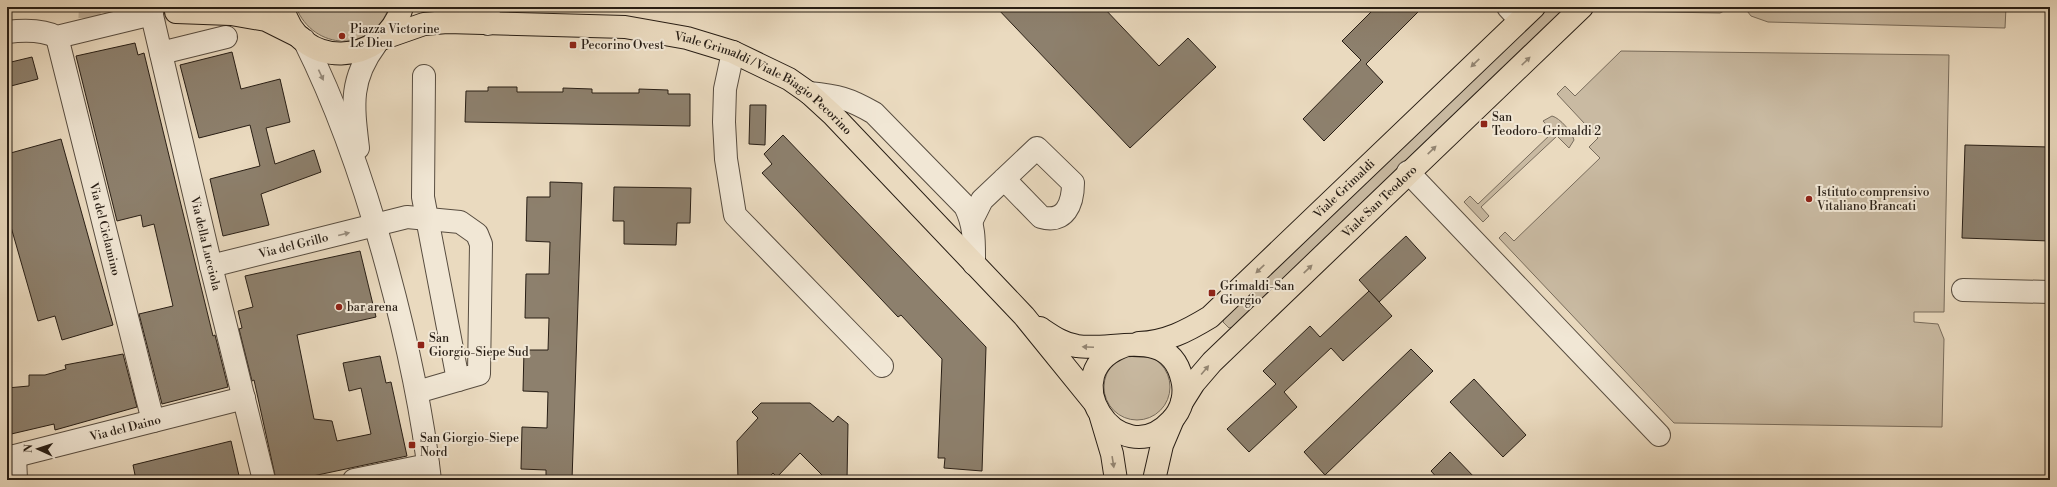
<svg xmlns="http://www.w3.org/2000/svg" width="2057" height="487" font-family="'Libre Bodoni',serif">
  <rect width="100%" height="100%" fill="#eadabf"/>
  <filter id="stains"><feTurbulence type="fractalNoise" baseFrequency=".005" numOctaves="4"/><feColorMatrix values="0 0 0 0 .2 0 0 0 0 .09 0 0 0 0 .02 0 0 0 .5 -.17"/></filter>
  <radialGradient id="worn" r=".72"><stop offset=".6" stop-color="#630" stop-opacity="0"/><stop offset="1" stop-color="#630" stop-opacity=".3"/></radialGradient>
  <g fill="#c9baa2" stroke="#786c5c">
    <path d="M296,7H389C373,54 313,51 296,7Z"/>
    <polygon points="1550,7 1567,7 1233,327 1229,328 1223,322 1224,318"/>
    <polygon points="1607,7 1728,7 1726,10 1720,13 1610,11"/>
    <polygon points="1744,7 2006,7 2005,28 1768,22 1751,16"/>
    <polygon points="1621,51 1949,55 1944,312 1914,312 1914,322 1938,324 1944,339 1942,427 1674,423 1499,238 1505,232 1514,241 1600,158 1589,147 1598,138 1557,94 1565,86 1575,96"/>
    <path d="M1552,116C1560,118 1572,132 1574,140L1569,148L1557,136L1481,207L1489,216L1483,222L1464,202L1470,196L1478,204L1553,132L1543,121Z"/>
    <circle cx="1137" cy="387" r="33"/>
  </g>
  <g fill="#8d806d" stroke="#281e15">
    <polygon points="996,7 1103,7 1159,66 1188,38 1216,67 1130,148"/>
    <polygon points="1376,7 1423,7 1366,64 1383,82 1324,141 1303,119 1361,60 1342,41"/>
    <polygon points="135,43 138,55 144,53 213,336 215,335 228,387 162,404 139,314 173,306 154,224 143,227 141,215 117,221 76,56"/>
    <polygon points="232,52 241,89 280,79 290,122 266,128 275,164 314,150 321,172 261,194 269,225 223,236 210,179 260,166 250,125 199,138 180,65"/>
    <polygon points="32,57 38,79 7,87 7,63"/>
    <polygon points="488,87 517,87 517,92 563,92 563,88 592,89 592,93 639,93 639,89 668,90 668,94 690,94 690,126 465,122 466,91 488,91"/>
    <polygon points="750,105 766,105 765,145 749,144"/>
    <polygon points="783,135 986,347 982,471 944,468 945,458 938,458 942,359 901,315 898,317 762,173 772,164 764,154"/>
    <polygon points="61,139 113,325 62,340 55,316 38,321 11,227 7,228 7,154"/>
    <polygon points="1965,145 2050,147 2050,241 1962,238"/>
    <polygon points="550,182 582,183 572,480 546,480 546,470 521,469 522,427 547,428 548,392 523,391 524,350 548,350 549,318 525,318 526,274 549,274 550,242 526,241 527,197 550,197"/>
    <polygon points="614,187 691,188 690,223 677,223 676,245 624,244 624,221 613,221"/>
    <polygon points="1406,236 1426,258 1379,302 1359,280"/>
    <polygon points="360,251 376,317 297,335 314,419 332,421 337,441 371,434 361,388 349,391 343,363 380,356 386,383 391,382 407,456 294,480 276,480 254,380 252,381 239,329 242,328 238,311 253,307 245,276"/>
    <polygon points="1369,291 1392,316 1343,361 1331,348 1284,392 1297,407 1249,452 1227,429 1276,384 1263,371 1310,326 1320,337"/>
    <polygon points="1411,349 1433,371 1325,475 1304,452"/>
    <polygon points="123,354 137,407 55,430 54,424 7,435 7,388 29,386 29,375 45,375 66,369 65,365"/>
    <polygon points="1474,379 1526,435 1503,457 1450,402"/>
    <polygon points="761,403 810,403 833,422 838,416 848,424 847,480 827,480 800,453 777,477 773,473 766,480 738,480 737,441 758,418 752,412"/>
    <polygon points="231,441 240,480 136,480 133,465"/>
    <polygon points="1450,452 1477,480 1439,480 1431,471"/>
  </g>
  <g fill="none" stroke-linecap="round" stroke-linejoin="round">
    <polyline stroke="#c3b49d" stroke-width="22" stroke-dasharray="22 11" stroke-linecap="butt" points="79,7 176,12"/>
    <defs>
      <g id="minor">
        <path id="s1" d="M150,7L211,266L264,480"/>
        <polyline points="1508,7 1520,20"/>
        <polyline points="488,24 489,7"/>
        <path d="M7,32C23,30 42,29 57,37L152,14"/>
        <path id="s2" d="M57,37L153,421"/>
        <path d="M304,40C340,112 366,189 387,267C406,337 422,408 430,480"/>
        <polyline points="733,52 725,89 724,122 726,159 735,215 882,366"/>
        <polyline points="161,53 226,37"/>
        <polyline points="424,76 423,197 458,380"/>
        <path d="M809,93C838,96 848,98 874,113L965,206C975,226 974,242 974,264"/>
        <path d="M358,148C353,106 349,80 376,44"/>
        <polyline points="1408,172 1659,435"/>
        <path d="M972,220L982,200L1037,148L1073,183C1073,204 1065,224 1041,217L1004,179"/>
        <path id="s3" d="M211,266L407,217L460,222L477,234L481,244L479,374L417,392"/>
        <polyline points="1963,290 2050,292"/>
        <polyline points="15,456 16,480"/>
        <path id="s4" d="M7,458L244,398"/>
        <polyline points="354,480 428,465"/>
      </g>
      <g id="major">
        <path d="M283,7C298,71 384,67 402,7"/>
        <polyline points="176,12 231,14 266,20 300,37"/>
        <path id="s5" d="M384,38L424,24L447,22L625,27L687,38L733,52L789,79L809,93L833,115L1024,316L1093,401"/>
        <path d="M1040,328C1052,336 1063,344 1077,346C1113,352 1170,326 1182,379C1186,394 1182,410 1171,421C1119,477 1048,370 1127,345"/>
        <path id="s6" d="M1139,343C1166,342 1187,331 1210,317L1534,7"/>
        <path id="s7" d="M1182,402L1194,383L1212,362L1582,7"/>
        <polyline points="1101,417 1112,454 1116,480"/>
        <polyline points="1154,480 1162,445 1173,419"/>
      </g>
    </defs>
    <use href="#minor" stroke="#584d40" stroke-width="24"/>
    <use href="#major" stroke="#281e15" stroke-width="24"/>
    <use href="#minor" stroke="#f1e7d5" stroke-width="22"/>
    <use href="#major" stroke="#eadabf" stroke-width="22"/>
  </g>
  <defs><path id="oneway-solid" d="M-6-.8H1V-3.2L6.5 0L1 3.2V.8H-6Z"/></defs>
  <g fill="#938572">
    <use href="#oneway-solid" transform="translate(1526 61) rotate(-44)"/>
    <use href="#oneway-solid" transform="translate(1475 63) rotate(136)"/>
    <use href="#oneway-solid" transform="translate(1432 150) rotate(-44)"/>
    <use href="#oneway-solid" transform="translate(1260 269) rotate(136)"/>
    <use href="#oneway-solid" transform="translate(1308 269) rotate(-44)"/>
    <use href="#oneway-solid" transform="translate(1088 347) rotate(-177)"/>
    <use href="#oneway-solid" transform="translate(1205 370) rotate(-50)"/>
    <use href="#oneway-solid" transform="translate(1113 462) rotate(81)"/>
  </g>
  <g fill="#978d7f">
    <use href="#oneway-solid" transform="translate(321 75) rotate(65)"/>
    <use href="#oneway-solid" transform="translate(344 234) rotate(-14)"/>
  </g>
  <g fill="#8f2418" stroke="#f1e7d5" stroke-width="1.5">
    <circle cx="342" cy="36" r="4"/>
    <rect x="569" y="41" width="8" height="8" rx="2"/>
    <rect x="1480" y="120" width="8" height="8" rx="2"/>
    <circle cx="1809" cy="199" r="4"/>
    <rect x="1208" y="289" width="8" height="8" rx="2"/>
    <circle cx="339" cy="307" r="4"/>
    <rect x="417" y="341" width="8" height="8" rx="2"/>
    <rect x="408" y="441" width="8" height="8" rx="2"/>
  </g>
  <g text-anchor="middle" stroke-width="4" stroke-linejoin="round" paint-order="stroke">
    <g font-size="12" fill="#281e15" stroke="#f1e7d5" text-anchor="start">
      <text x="350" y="33">Piazza Victorine<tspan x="350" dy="14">Le Dieu</tspan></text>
      <text x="581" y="49">Pecorino Ovest</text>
      <text x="1492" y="121">San<tspan x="1492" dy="14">Teodoro-Grimaldi 2</tspan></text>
      <text x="1817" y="196">Istituto comprensivo<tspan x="1817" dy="14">Vitaliano Brancati</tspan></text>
      <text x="1220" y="290">Grimaldi-San<tspan x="1220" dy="14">Giorgio</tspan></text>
      <text x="347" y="311">bar arena</text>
      <text x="429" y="342">San<tspan x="429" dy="14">Giorgio-Siepe Sud</tspan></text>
      <text x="420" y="442">San Giorgio-Siepe<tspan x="420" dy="14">Nord</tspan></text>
    </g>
    <g font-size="12" fill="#281e15" stroke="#f1e7d5">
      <text dy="4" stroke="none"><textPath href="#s5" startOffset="396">Viale Grimaldi / Viale Biagio Pecorino</textPath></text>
      <text dy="4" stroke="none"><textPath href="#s6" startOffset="262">Viale Grimaldi</textPath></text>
      <text dy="4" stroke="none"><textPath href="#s7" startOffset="282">Viale San Teodoro</textPath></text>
      <text dy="4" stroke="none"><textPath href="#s2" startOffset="198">Via del Ciclamino</textPath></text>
      <text dy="4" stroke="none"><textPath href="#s1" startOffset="243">Via della Lucciola</textPath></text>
      <text dy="4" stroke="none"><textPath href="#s3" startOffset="85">Via del Grillo</textPath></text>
      <text dy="4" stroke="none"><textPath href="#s4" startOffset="122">Via del Daino</textPath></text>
    </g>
  </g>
  <rect width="2057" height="487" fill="none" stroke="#eadabf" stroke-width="24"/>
  <rect x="8" y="8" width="2041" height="471" fill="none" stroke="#281e15" stroke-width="2"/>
  <rect x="12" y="12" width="2033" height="463" fill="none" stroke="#281e15"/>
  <g transform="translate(38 449) rotate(273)" stroke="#f1e7d5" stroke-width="3" paint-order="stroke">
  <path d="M0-3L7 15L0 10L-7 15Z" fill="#281e15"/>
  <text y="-6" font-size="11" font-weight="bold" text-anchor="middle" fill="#281e15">N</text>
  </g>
  <rect width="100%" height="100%" filter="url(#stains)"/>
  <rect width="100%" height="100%" fill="url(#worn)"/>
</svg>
